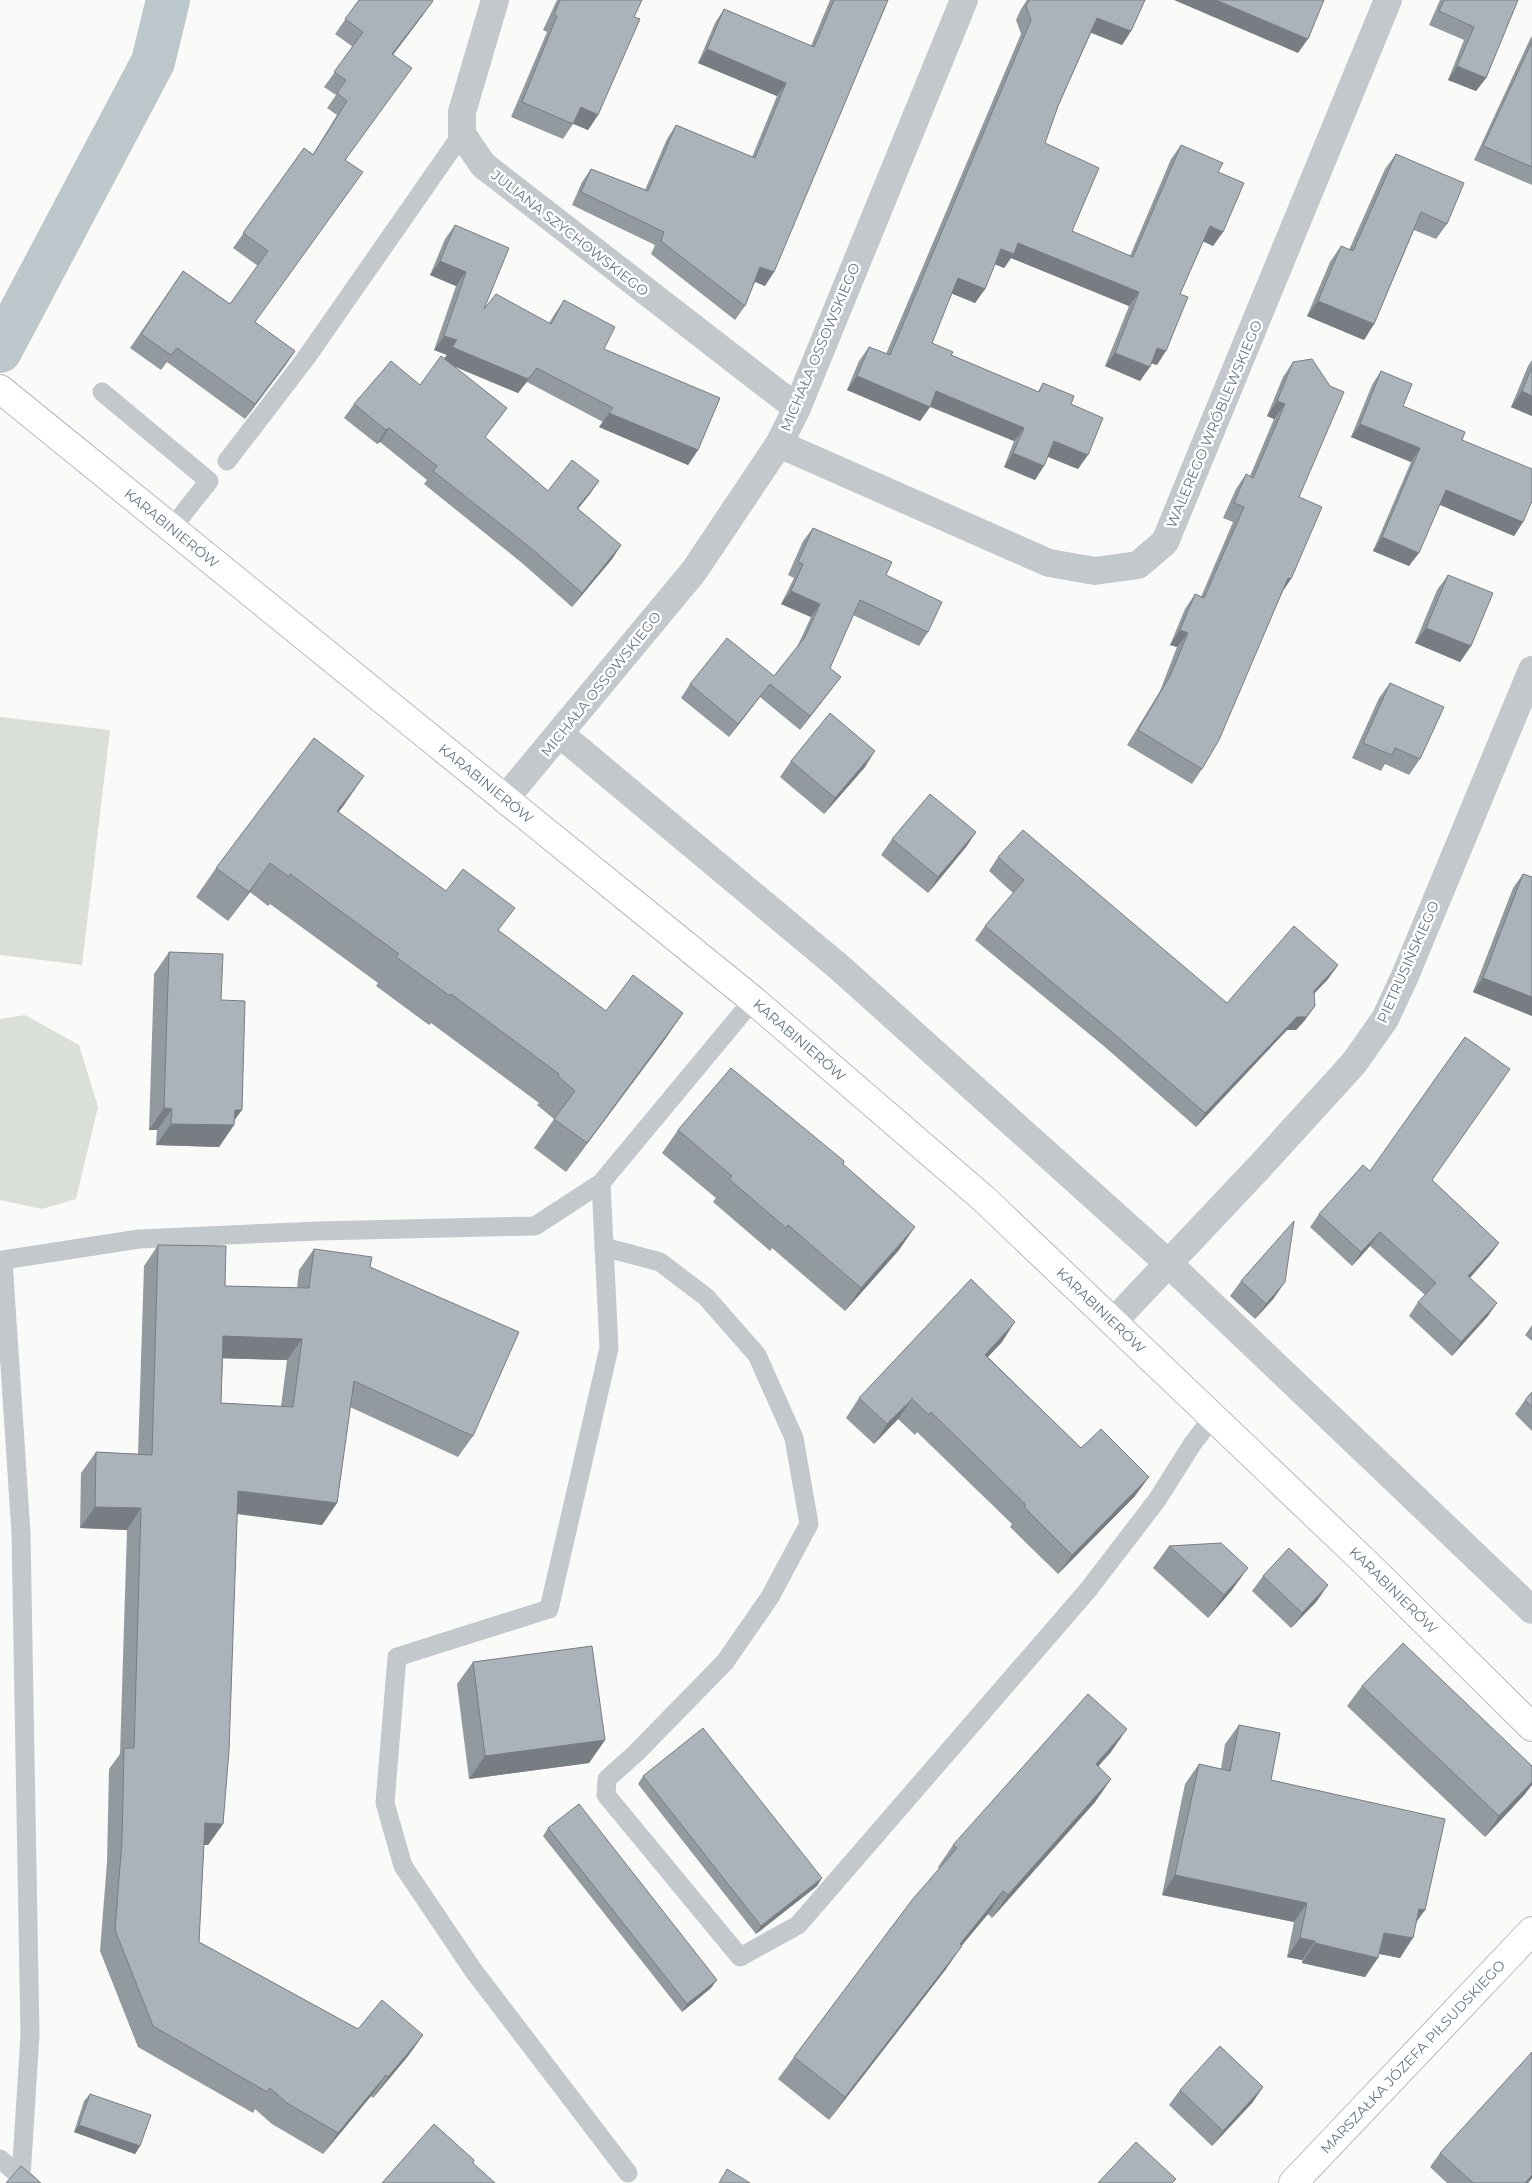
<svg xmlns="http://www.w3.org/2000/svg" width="1532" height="2183" font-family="Montserrat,sans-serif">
  <rect width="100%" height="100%" fill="#fafaf8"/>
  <g fill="#dadfd7">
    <polygon points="0,717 110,730 82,965 0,955"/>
    <polygon points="25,1015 79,1045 98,1107 76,1199 42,1209 0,1200 0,1019"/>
  </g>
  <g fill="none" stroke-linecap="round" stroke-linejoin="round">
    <polyline stroke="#bbc7cb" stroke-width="44" points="0,351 153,62 168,0"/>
    <defs>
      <g id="secondary">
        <path id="s1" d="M0,389L753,1000L984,1199L1365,1562L1532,1727"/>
        <path id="s2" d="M1293,2183L1532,1931"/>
      </g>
    </defs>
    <use href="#secondary" stroke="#b3babf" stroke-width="30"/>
    <g stroke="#c3c8cc" stroke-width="19">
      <polyline points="102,392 209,481 171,529"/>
      <polyline points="227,461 306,358 462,134"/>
      <polyline points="601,1183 609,1348 549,1609 397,1657 385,1803 403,1866 473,1970 628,2173"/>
      <polyline points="604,1247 660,1262 706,1297 757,1355 794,1438 809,1524 770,1597 725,1662 636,1753 607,1779 606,1795 740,1957 798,1925 1088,1590 1157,1500 1193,1443 1214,1416"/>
      <polyline points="0,2159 28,2183"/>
      <polyline points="21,2177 30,2035 21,1533 3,1260 139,1239 318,1231 535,1226 601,1183 753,1000"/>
    </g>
    <g stroke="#c3c8cc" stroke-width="28">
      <polyline points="495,0 462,112 462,134 483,165 797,408"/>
      <polyline points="779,444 1049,563 1095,571 1138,565 1165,542 1388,0"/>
      <polyline points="560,734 839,967 1168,1263 1532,1610"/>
      <polyline points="504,800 694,571 779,444 797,408 964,0"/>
      <polyline points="1114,1321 1264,1162 1354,1063 1385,1019 1405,976 1532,670"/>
    </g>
    <use href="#secondary" stroke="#fff" stroke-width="28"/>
  </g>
  <g fill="#929a9f" fill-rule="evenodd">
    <polygon points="359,0 423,15 393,55 346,160 255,322 295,351 245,419 167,362 161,370 130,348 183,271 230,304 258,266 233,248 304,148 313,154 337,115 327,108 336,95 324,87 353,47 335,34"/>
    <polygon points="557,0 642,0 634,17 598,115 588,130 573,124 563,139 511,117 547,32 543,30"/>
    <polygon points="830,0 888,0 765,286 755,282 745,306 735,320 651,254 655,245 572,205 582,182 591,169 645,190 667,139 676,125 752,157 777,96 698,63 715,23 724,9 811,46"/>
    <polygon points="1027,0 1145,0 1131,31 1122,45 1091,33 1058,106 1045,143 1072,231 1130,256 1171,159 1181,145 1218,172 1223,232 1213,246 1203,241 1180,294 1157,365 1151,363 1140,381 1105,366 1129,306 1011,258 1004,268 995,264 985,289 975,303 951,293 932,343 951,355 1038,392 1043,383 1071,404 1078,469 1048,457 1035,480 1004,467 1014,441 930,407 920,421 847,390 859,361 869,347 886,354 1021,34 1016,20 1021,9"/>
    <polygon points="1440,0 1518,0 1486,78 1476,91 1448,80 1464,40 1429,25"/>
    <polygon points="1532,36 1532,185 1474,160 1530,39"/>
    <polygon points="1396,154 1447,224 1436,239 1414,230 1374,324 1364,340 1307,316 1330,262 1341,246 1349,250 1385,169"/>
    <polygon points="455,225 484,309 549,323 554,315 564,300 604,349 698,450 688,465 599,427 603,422 527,382 518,393 453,366 507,408 485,437 548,491 599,481 589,495 578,509 621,545 612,559 572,607 522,563 424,484 427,480 380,442 377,444 344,418 354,404 420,385 447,355 434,350 456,286 430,275 445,239"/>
    <polygon points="1532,360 1532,416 1511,407 1528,366"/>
    <polygon points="1293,362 1299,497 1282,593 1202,769 1192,784 1127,745 1160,691 1177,647 1170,645 1185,609 1195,594 1201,597 1233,522 1223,518 1236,489 1246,474 1250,476 1274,419 1267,416 1283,377"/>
    <polygon points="1381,371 1403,406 1462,440 1523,522 1514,536 1440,505 1409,566 1373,551 1411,462 1351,437 1372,385"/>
    <polygon points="813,528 886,575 928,632 919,646 853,615 830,668 841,677 831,690 800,730 760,697 729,737 681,698 690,684 774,676 797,647 811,617 781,604 794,578 788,575 803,541"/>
    <polygon points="1448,575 1471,646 1460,662 1415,643 1437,590"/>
    <polygon points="1390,683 1420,759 1409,775 1385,764 1381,771 1352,758 1379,698"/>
    <polygon points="791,761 865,767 824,814 780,777"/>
    <polygon points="344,805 338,812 606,1011 683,1013 663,1042 566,1172 534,1148 554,1119 537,1105 539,1103 431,1023 429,1025 376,986 378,983 270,904 268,906 250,892 228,921 196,897 216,868"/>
    <polygon points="976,832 966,847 928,893 881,855 892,839"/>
    <polygon points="998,857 1227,1003 1338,965 1328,979 1314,994 1305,1020 1296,1030 1287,1030 1196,1127 1105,1047 975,940 985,926 1013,893 989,871"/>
    <polygon points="1523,874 1532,877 1532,1016 1473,992 1513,888"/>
    <polygon points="169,952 221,1000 234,1125 219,1147 156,1145 157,1130 149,1130 154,974"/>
    <polygon points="678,1130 899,1250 845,1311 772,1248 770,1251 713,1202 716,1198 662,1153"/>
    <polygon points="1370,1171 1432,1180 1499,1243 1489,1256 1470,1278 1488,1316 1452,1356 1409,1316 1418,1302 1425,1295 1370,1246 1352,1266 1310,1227 1319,1214"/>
    <path d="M158,1245L225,1286L297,1288L299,1270L314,1249L370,1267L473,1436L458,1457L350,1407L337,1503L322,1525L237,1514L223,1824L208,1845H204L199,1942L358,2029L423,2035L408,2056L373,2098L371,2096L323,2154L272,2124L255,2109L253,2113L138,2047L100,1951L107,1862L109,1769L120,1754L127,1530L80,1528L81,1473L96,1452L138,1454L144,1266ZM223,1358L287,1360L281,1406L221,1403Z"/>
    <polygon points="1241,1281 1274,1298 1255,1319 1230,1296"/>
    <polygon points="1532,1325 1532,1341 1525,1335"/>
    <polygon points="1002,1342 988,1357 1081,1448 1135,1496 1058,1574 1010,1527 1012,1524 917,1432 915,1435 898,1419 874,1444 846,1418 859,1398"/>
    <polygon points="1532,1392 1532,1431 1515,1414 1525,1400"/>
    <polygon points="1169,1546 1232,1590 1208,1618 1153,1568"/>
    <polygon points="1263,1576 1317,1601 1291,1628 1252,1591"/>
    <polygon points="473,1662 605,1740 589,1763 469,1779 457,1684"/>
    <polygon points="1362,1686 1525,1794 1485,1837 1347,1706"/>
    <polygon points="1239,1725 1271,1780 1425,1910 1417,1921 1400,1958 1379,1954 1365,1977 1302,1963 1302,1960 1287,1957 1294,1922 1162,1895 1185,1784 1199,1764 1221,1769 1225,1744"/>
    <polygon points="1111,1752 1098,1766 1111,1779 1095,1802 992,1918 988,1914 961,1946 946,1969 829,2120 778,2079 794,2057 939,1869 938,1867 953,1845"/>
    <polygon points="643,1776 817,1886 756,1934 638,1784"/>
    <polygon points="548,1828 711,1988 682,2012 543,1836"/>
    <polygon points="1263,2087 1252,2103 1212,2146 1169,2105 1180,2090"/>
    <polygon points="90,2094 140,2146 135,2154 74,2132 84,2101"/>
    <polygon points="1440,2153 1532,2178 1528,2183 1447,2183 1430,2167"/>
  </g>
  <g fill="#777d82">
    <polygon points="1174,0 1216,0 1308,39 1298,53"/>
    <polygon points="433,1 423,15 382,69 392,54"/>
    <polygon points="1097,18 1131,31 1122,45 1088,31"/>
    <polygon points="707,49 786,83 777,96 698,63"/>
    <polygon points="1457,66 1486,78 1476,91 1448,80"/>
    <polygon points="581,107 598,115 588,130 570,122"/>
    <polygon points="1210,226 1223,232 1213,246 1200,240"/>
    <polygon points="1018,243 1139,292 1129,306 1011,258 1004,268 992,263 1001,249"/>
    <polygon points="440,261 466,272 456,286 430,275"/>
    <polygon points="760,267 774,272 765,286 751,280"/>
    <polygon points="958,278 985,289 975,303 948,292"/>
    <polygon points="1318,301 1374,324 1364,340 1307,316"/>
    <polygon points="444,336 537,368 518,393 442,361 447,355 434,350"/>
    <polygon points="1157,348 1166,351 1157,365 1148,362"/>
    <polygon points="295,351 285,366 245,419 255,404"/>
    <polygon points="1115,353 1150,367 1140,381 1105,366"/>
    <polygon points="857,376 930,407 920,421 847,390"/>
    <polygon points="936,391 1024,428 1014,441 927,405"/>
    <polygon points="1522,391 1532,396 1532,416 1511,407"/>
    <polygon points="1277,401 1285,404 1274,419 1267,416"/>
    <polygon points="609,413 698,450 688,465 599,427"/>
    <polygon points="1360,424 1420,448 1411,462 1351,437"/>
    <polygon points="389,428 380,442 377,444 386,430"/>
    <polygon points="1054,441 1088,455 1078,469 1044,455"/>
    <polygon points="1013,453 1044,466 1035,480 1004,467"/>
    <polygon points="599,481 589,495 567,522 577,508"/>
    <polygon points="1446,490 1523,522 1514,536 1436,503"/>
    <polygon points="1382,537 1419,553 1409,566 1373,551"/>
    <polygon points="621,545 612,559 572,607 582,593"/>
    <polygon points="1288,578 1291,579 1281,594"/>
    <polygon points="791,591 820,604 811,617 781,604"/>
    <polygon points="1426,628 1471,646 1460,662 1415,643"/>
    <polygon points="1180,630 1188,633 1177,647 1170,645"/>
    <polygon points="841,677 831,690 800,730 810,716"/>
    <polygon points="770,684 760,697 729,737 738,724"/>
    <polygon points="875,751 865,767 824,814 835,798"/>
    <polygon points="364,776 344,805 317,840 337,811"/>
    <polygon points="976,832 966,847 928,893 938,877"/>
    <polygon points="270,863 250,892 228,921"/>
    <polygon points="1338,965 1328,979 1304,1004 1314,991"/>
    <polygon points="1483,978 1532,997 1532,1016 1473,992"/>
    <polygon points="1315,1006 1305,1020 1296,1030 1287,1030 1196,1127 1205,1113 1297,1017"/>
    <polygon points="683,1013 663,1042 566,1172 587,1143"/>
    <polygon points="164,1108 172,1109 157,1130 149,1130"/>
    <polygon points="235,1110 242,1110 231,1125 234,1125 219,1147 156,1145 171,1124"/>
    <polygon points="915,1227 899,1250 845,1311 861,1288"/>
    <polygon points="1380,1232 1370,1246 1352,1266 1361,1252"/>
    <polygon points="1499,1243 1489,1256 1459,1290 1468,1276"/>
    <polygon points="1285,1282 1274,1298 1255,1319 1266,1304"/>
    <polygon points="1497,1303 1488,1316 1452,1356 1461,1342"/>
    <polygon points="1015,1322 1002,1342 971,1374 985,1355"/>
    <polygon points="223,1336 302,1339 287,1360 209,1358"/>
    <polygon points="912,1399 898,1419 874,1444 887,1424"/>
    <polygon points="1149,1477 1135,1496 1058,1574 1072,1555"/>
    <polygon points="238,1491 337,1503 322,1525 223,1512"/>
    <polygon points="95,1507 141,1508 127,1530 80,1528"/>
    <polygon points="1248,1568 1232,1590 1208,1618 1224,1595"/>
    <polygon points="1328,1585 1317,1601 1291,1628 1302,1613"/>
    <polygon points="1127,1729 1111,1752 1080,1787 1096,1764"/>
    <polygon points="605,1740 589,1763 469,1779 485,1756"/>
    <polygon points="1111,1779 1095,1802 992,1918 1008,1895"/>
    <polygon points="1532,1782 1532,1785 1525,1794 1485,1837 1499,1816"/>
    <polygon points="205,1823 223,1824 208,1845 191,1844"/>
    <polygon points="1175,1875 1307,1903 1294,1922 1162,1895"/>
    <polygon points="822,1878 817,1886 756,1934 761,1926"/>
    <polygon points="1003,1891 988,1914 944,1967 960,1944"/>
    <polygon points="1419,1909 1425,1910 1411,1929"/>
    <polygon points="1384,1933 1413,1938 1400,1958 1371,1952"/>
    <polygon points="1300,1938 1315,1941 1302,1960 1287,1957"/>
    <polygon points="1315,1943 1378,1958 1365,1977 1302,1963"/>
    <polygon points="962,1946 946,1969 829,2120 845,2097"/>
    <polygon points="717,1980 711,1988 682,2012 687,2004"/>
    <polygon points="423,2035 408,2056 373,2098 388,2077"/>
    <polygon points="386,2075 371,2096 323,2154 338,2133"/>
    <polygon points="1263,2087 1252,2103 1212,2146 1223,2131"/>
    <polygon points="79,2125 140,2146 135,2154 74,2132"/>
    <polygon points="1532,2175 1532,2178 1528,2183 1525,2183"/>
  </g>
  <g fill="#aab3b9" stroke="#777d82" fill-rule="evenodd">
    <polygon points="359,0 432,0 433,1 392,54 412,68 345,160 363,172 255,322 295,351 255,404 177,348 171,355 141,334 183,271 230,304 268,251 243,233 304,148 313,155 347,101 337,93 346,80 334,72 363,32 345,19"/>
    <polygon points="560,0 642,0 634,17 640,19 598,115 581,107 573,124 522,102 557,16 554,15"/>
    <polygon points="834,0 888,0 774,272 760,267 745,306 661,241 664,232 581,192 591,169 648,191 676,125 755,158 786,83 707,49 724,9 814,47"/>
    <polygon points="1029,0 1145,0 1131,31 1097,18 1058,106 1045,143 1099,168 1072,231 1133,257 1181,145 1223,163 1218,172 1244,183 1223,232 1210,226 1180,294 1188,297 1166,351 1157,348 1150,367 1115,353 1139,292 1018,243 1014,254 1001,249 985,289 958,278 932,343 953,352 951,355 1039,392 1043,383 1074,396 1071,404 1103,418 1088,455 1054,441 1044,466 1013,453 1024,428 936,391 930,407 857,376 869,347 890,355 1031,20 1026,6"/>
    <polygon points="1216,0 1324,0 1308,39"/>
    <polygon points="1444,0 1518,0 1486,78 1457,66 1474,27 1439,11"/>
    <polygon points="1532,42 1532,167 1483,146"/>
    <polygon points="1396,154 1464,183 1447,224 1421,212 1374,324 1318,301 1341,246 1353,251"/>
    <polygon points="455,225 509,248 484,309 496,294 551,324 564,300 615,327 604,349 720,398 698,450 609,413 613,408 537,368 528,379 452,347 457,340 444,336 466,272 440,261"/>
    <polygon points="441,356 507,408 485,437 548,491 572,460 599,481 577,508 621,545 582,593 532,549 433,471 437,466 389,428 386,430 354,404 391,361 420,385"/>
    <polygon points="1312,359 1330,386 1344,392 1299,497 1322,507 1291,579 1288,578 1219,740 1202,769 1138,730 1170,676 1188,633 1180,630 1195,594 1204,598 1244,507 1234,503 1246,474 1253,478 1285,404 1277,401 1293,362"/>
    <polygon points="1532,367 1532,396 1522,391"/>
    <polygon points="1381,371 1412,384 1403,406 1465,432 1462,440 1532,469 1532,501 1523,522 1446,490 1419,553 1382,537 1420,448 1360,424"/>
    <polygon points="813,528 892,562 886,575 942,602 928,632 860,600 830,668 841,677 810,716 770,684 738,724 690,684 727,638 774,676 805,637 820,604 791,591 803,564 798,562"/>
    <polygon points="1448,575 1493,593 1471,646 1426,628"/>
    <polygon points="1390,683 1444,707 1420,759 1395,748 1392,755 1363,743"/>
    <polygon points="830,713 875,751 835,798 791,761"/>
    <polygon points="314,738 364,776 337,811 446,891 463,869 515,908 498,930 606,1011 633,975 683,1013 587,1143 554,1119 575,1091 558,1076 559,1074 451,994 450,996 396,957 399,954 290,874 289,877 270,863 249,892 216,868"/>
    <polygon points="930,794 976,832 938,877 892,839"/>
    <polygon points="1023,830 1227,1003 1294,926 1338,965 1314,991 1315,1006 1306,1017 1297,1017 1205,1113 1114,1034 985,926 1024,880 998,857"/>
    <polygon points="1523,874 1532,877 1532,997 1483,978"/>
    <polygon points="169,952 223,954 221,1000 245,1001 242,1110 235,1110 234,1125 171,1124 172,1109 164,1108"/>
    <polygon points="1465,1037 1510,1069 1432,1180 1499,1243 1468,1276 1497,1303 1461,1342 1418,1302 1436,1283 1380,1232 1361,1252 1319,1214 1363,1165 1370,1171"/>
    <polygon points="731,1068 844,1161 843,1164 915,1227 861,1288 788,1225 786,1228 729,1179 732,1176 678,1130"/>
    <polygon points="1294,1221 1285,1282 1266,1304 1241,1281"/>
    <path d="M158,1245L226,1246L225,1286L309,1288L314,1249L372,1257L370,1267L519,1332L473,1436L354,1381L337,1503L238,1491L229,1751L223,1824L205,1823L199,1942L358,2029L382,2000L423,2035L388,2077L386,2075L338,2133L287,2103L270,2088L267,2092L153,2026L115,1930L122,1841L124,1748H134L141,1508L95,1507L96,1452L152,1455ZM223,1336L302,1339L293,1407L221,1403Z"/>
    <polygon points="971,1279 1015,1322 985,1355 1081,1448 1101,1429 1149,1477 1072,1555 1024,1507 1026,1505 931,1412 929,1415 912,1399 887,1424 859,1398"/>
    <polygon points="1532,1392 1532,1407 1525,1400"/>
    <polygon points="1221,1543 1248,1568 1224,1595 1169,1546"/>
    <polygon points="1289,1548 1328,1585 1302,1613 1263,1576"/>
    <polygon points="1403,1643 1532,1766 1532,1782 1499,1816 1362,1686"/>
    <polygon points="592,1646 605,1740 485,1756 473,1662"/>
    <polygon points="1088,1694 1127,1729 1096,1764 1111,1779 1008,1895 1003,1891 960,1944 962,1946 845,2097 794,2057 912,1900 957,1848 953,1845"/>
    <polygon points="1239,1725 1280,1733 1271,1780 1445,1819 1425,1910 1419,1909 1413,1938 1384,1933 1378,1958 1315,1943 1315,1941 1300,1938 1307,1903 1175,1875 1199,1764 1230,1771"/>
    <polygon points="703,1728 822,1878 761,1926 643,1776"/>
    <polygon points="579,1804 717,1980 687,2004 548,1828"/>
    <polygon points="1220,2046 1263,2087 1223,2131 1180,2090"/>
    <polygon points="1532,2052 1532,2175 1525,2183 1473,2183 1440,2153"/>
    <polygon points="90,2094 151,2115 140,2146 79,2125"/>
    <polygon points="434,2124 474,2160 473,2163 495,2183 382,2183"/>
    <polygon points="1136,2142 1176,2179 1172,2183 1098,2183"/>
    <polygon points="21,2166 41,2183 6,2183"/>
    <polygon points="727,2169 750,2183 719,2183"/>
  </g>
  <g text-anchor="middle" stroke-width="5" stroke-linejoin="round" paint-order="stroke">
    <g font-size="14" fill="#657683" stroke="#fff">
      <text transform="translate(570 233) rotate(38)" y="5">JULIANA SZYCHOWSKIEGO</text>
      <text transform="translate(820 347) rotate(-67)" y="5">MICHAŁA OSSOWSKIEGO</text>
      <text transform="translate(1214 424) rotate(-67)" y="5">WALEREGO WRÓBLEWSKIEGO</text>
      <text dy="5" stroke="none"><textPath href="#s1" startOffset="221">KARABINIERÓW</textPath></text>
      <text transform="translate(601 684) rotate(-51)" y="5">MICHAŁA OSSOWSKIEGO</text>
      <text dy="5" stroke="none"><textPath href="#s1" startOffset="626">KARABINIERÓW</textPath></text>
      <text transform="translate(1408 962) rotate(-66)" y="5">PIETRUSIŃSKIEGO</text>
      <text dy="5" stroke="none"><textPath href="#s1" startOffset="1031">KARABINIERÓW</textPath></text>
      <text dy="5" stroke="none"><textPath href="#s1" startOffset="1436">KARABINIERÓW</textPath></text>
      <text dy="5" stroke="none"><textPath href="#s1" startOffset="1841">KARABINIERÓW</textPath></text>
      <text dy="5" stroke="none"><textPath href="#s2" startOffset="174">MARSZAŁKA JÓZEFA PIŁSUDSKIEGO</textPath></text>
    </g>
  </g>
</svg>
